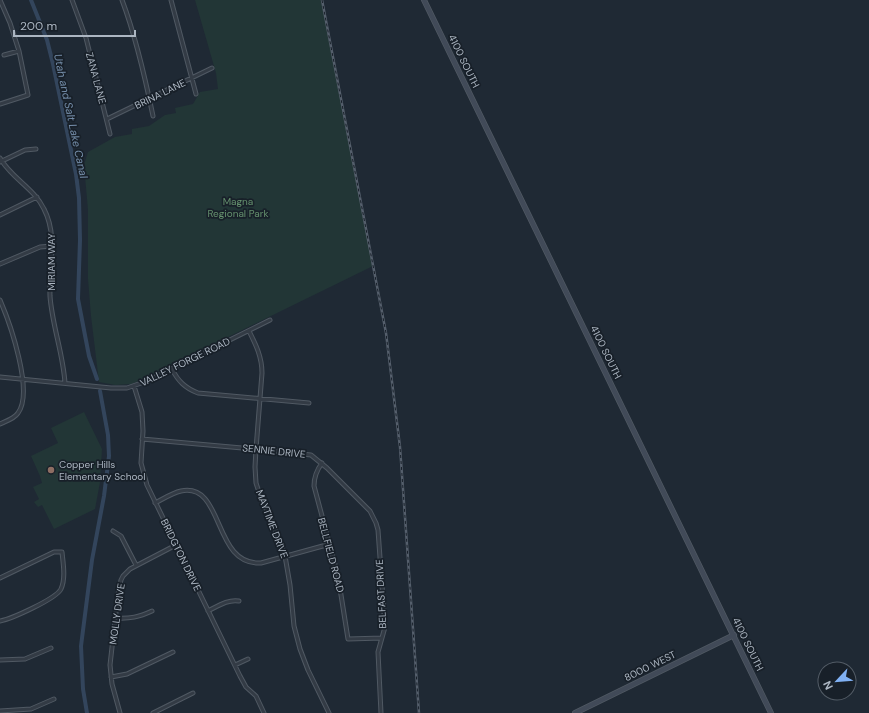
<svg xmlns="http://www.w3.org/2000/svg" width="869" height="713" font-family="'DM Sans',sans-serif">
<style>
.green{fill:#223636}
.lines{fill:none;stroke-linecap:round;stroke-linejoin:round}
.canal{stroke:#33455c;stroke-width:4}
.street-casing{stroke:#505963;stroke-width:5}
.secondary-casing{stroke:#505963;stroke-width:6}
.street{stroke:#333b45;stroke-width:3}
.secondary{stroke:#414a58;stroke-width:4.5}
.rail-casing{stroke:#555f6c;stroke-width:2.5}
.rail{stroke:#182029;stroke-width:1;stroke-dasharray:3;stroke-linecap:butt}
.education-dot{fill:#8d6e63;stroke:#182029;stroke-width:1.5}
.labels{text-anchor:middle;dominant-baseline:central;stroke-width:3.5;stroke-linejoin:round;paint-order:stroke}
.street-label{font-size:10px;fill:#acb6c2;stroke:#182029}
.park-label{font-size:10px;fill:#65916e;stroke:#182029}
.poi-label{font-size:10px;fill:#acb6c2;stroke:#182029;text-anchor:start}
.water-label{font-size:11px;font-style:italic;fill:#758eaa;stroke:#182029}
</style>
<rect width="100%" height="100%" fill="#1f2934"/>
<!-- green -->
<path class="green" d="M195,0H321L373,266L132,384L115,385L99,382L91,316L88,279V210L84,165L88,152L115,137L132,134V129L149,126L165,115L176,113L175,108L193,104L200,92L218,89L216,73Z
M84,412L102,449L100,482L95,509L54,529L42,505L38,507L34,502L39,499L33,487L42,483L40,476L31,456L58,443L51,428Z"/>
<g class="lines">
<!-- canal -->
<path class="canal" d="M31,0L47,40L53,64L76,174L79,198L80,240L78,299L89,356L97,379
M87,713L83,689L81,646L92,560L104,496L109,456L108,435L100,391"/>
<!-- street casing -->
<g class="street-casing">
<path id="street" d="M72,0L86,38L110,134
M122,0C136,37 145,77 153,116
M171,0L196,94
M4,55L19,51
M0,104L28,95L19,51L10,23L0,0
M107,119L212,68
M0,158C11,178 34,188 44,209C58,236 49,266 50,296C52,325 63,353 65,383
M0,162L25,150L36,149
M0,215L37,197
M0,264L40,247L52,246
M0,300C10,323 34,392 18,413C14,419 6,421 0,424
M249,331C256,345 262,357 262,373L256,449L255,467L256,483L260,495L279,539L285,556L290,585L294,626L300,649L308,670L329,713
M172,369C178,381 185,388 198,393L309,403
M0,377L111,388H127L147,381L270,320
M134,386L142,412L143,431L141,463L147,485L240,676L246,687L256,696L264,713
M142,439L275,451L311,455L327,468L370,511L376,523L378,530L385,627L378,652L381,713
M322,463C316,471 314,477 314,486L338,576L348,639L382,638
M155,503C163,499 172,493 181,491C225,482 212,566 261,563L330,544
M113,531L121,536L136,565
M0,578L54,552H62C63,563 66,578 61,589C56,599 11,619 0,621
M208,611C218,606 228,599 239,601
M115,618C130,619 139,617 152,611
M0,660L25,659L51,648
M235,665L248,659
M111,677L127,674L173,652
M0,711L31,709L54,699
M120,713L112,684L110,665L118,594L121,580L123,576L130,569L176,545
M153,713L193,693"/>
</g>
<!-- secondary casing -->
<g class="secondary-casing">
<path id="secondary" d="M424,0L771,713
M575,713L734,635"/>
</g>
<!-- street -->
<use href="#street" class="street"/>
<!-- secondary -->
<use href="#secondary" class="secondary"/>
<!-- rail casing -->
<g class="rail-casing">
<path id="rail" d="M322,0L386,333L400,447L419,713"/>
</g>
<!-- rail -->
<use href="#rail" class="rail"/>
</g>
<!-- markers -->
<circle class="education-dot" cx="51" cy="470" r="4"/>
<g class="labels">
<!-- street labels -->
<g class="street-label">
<text transform="translate(464 61) rotate(64)">4100 SOUTH</text>
<text transform="translate(96 78) rotate(75)">ZANA LANE</text>
<text transform="translate(160 94) rotate(-26)">BRINA LANE</text>
<text transform="translate(51 262) rotate(-90)">MIRIAM WAY</text>
<text transform="translate(606 352) rotate(64)">4100 SOUTH</text>
<text transform="translate(185 362) rotate(-26)">VALLEY FORGE ROAD</text>
<text transform="translate(274 451) rotate(6)">SENNIE DRIVE</text>
<text transform="translate(272 524) rotate(69)">MAYTIME DRIVE</text>
<text transform="translate(181 555) rotate(64)">BRIDGTON DRIVE</text>
<text transform="translate(331 555) rotate(75)">BELLFIELD ROAD</text>
<text transform="translate(381 594) rotate(-93)">BELFAST DRIVE</text>
<text transform="translate(117 614) rotate(-82)">MOLLY DRIVE</text>
<text transform="translate(748 644) rotate(64)">4100 SOUTH</text>
<text transform="translate(650 666) rotate(-26)">8000 WEST</text>
</g>
<!-- park labels -->
<g class="park-label">
<text x="238" y="201">Magna<tspan x="238" dy="12">Regional Park</tspan></text>
</g>
<!-- poi labels -->
<g class="poi-label">
<text x="59" y="464">Copper Hills<tspan x="59" dy="12">Elementary School</tspan></text>
</g>
<!-- water labels -->
<g class="water-label">
<text transform="translate(71 116) rotate(78)">Utah and Salt Lake Canal</text>
</g>
</g>
<!-- north arrow -->
<g transform="translate(837 681) rotate(244)"><circle r="19" fill="#182029" stroke="#535c66"/>
<path d="M0-3L7 15L0 10L-7 15Z" fill="#80b1f4"/>
<text y="-6" font-size="11" font-weight="bold" text-anchor="middle" fill="#acb6c2">N</text>
</g>
<!-- scale -->
<path d="M14 30v6h121v-6" fill="none" stroke="#acb6c2" stroke-width="2"/>
<text x="20" y="30" font-size="12" fill="#acb6c2" stroke="#182029" stroke-width="3" paint-order="stroke">200 m</text>
</svg>
